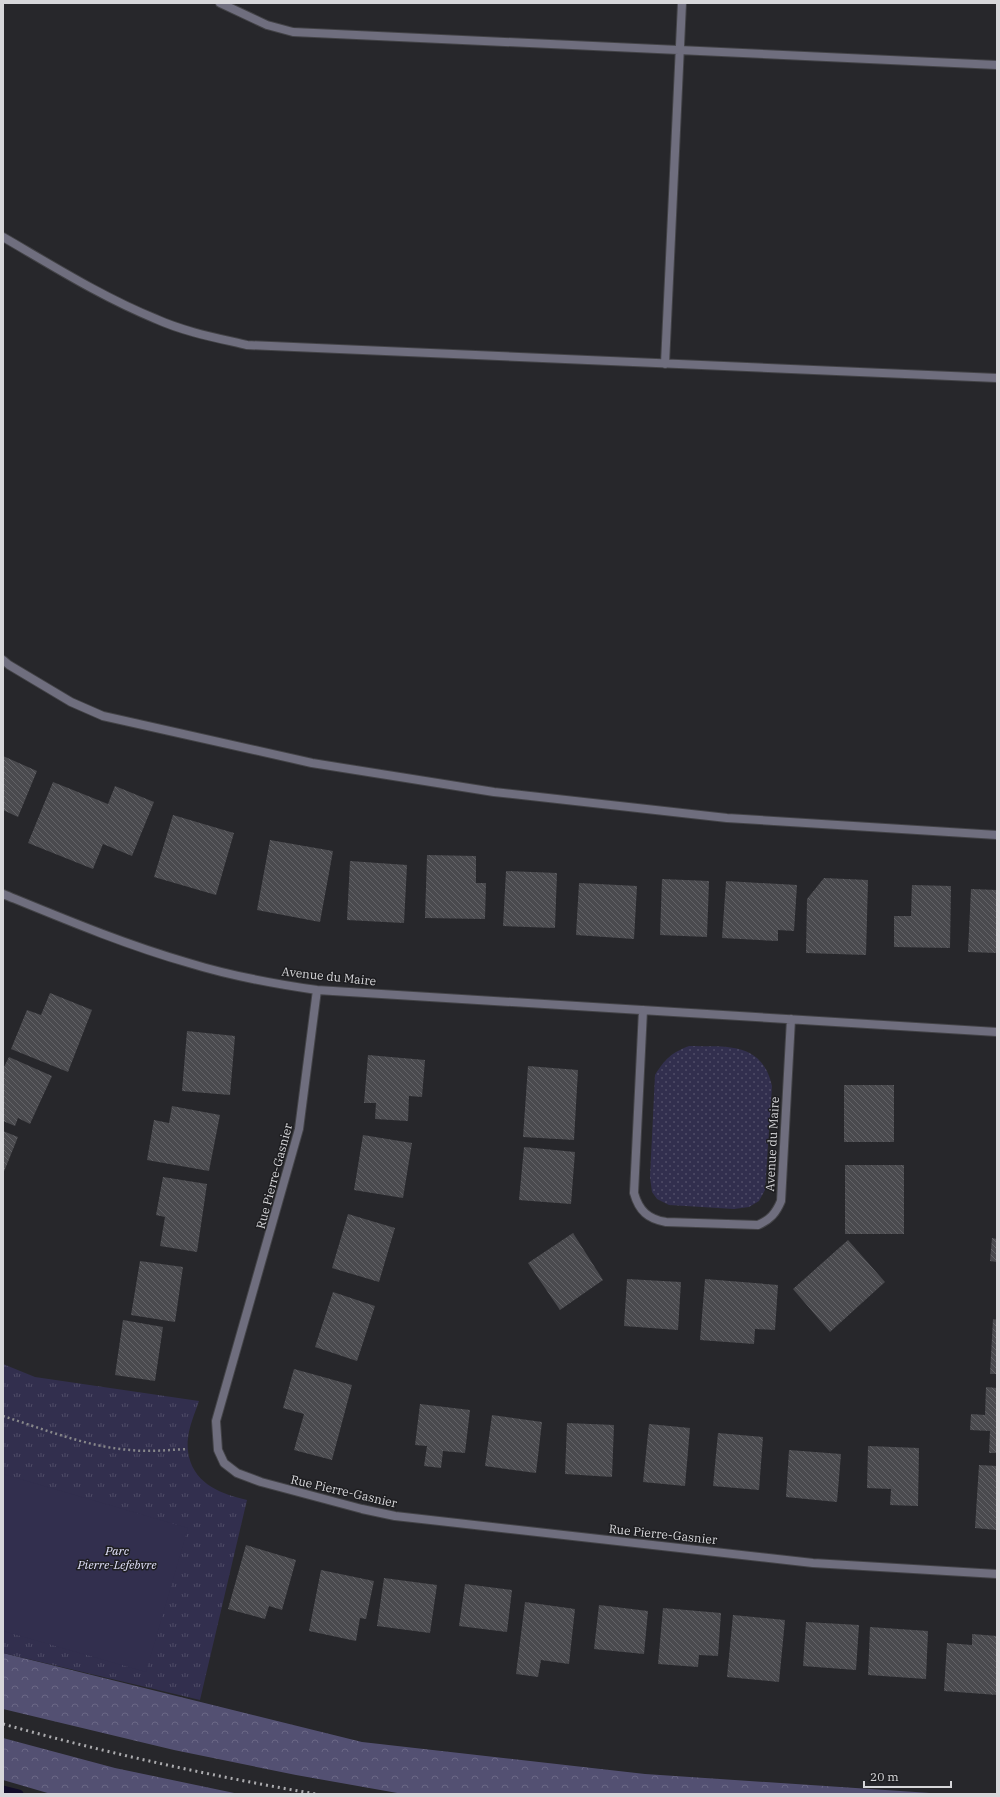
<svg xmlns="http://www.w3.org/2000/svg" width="1000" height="1797" font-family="'IBM Plex Serif',serif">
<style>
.grass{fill:url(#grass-dots)}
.forest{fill:url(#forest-crowns)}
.park{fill:url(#park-tufts)}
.pitch{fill:#322f4e}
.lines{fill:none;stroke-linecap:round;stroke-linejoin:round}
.stream{stroke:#120d29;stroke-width:9}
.building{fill:url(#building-back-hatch)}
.lane-casing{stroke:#434347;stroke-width:10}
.street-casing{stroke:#434347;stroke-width:10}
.path{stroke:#87878a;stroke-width:2.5;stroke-dasharray:2 3;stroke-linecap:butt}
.lane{stroke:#6f6e7e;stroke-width:8}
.street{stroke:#6f6e7e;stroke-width:8}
.rail{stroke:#ababae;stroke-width:3;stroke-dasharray:2 4;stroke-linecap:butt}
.labels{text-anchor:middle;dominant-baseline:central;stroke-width:3;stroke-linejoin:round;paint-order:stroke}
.street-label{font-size:12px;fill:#d7d7da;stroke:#1e1e21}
.park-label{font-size:12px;font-style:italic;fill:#e2e1fa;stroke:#1e1e21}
</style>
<defs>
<pattern id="grass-dots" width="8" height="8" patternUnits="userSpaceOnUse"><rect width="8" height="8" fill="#322f4e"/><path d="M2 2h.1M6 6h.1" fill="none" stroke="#4f4c67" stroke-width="1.8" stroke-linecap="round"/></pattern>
<pattern id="forest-crowns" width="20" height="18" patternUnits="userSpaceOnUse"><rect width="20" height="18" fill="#535072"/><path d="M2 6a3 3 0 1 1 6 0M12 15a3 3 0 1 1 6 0" fill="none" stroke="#6b6886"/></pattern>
<pattern id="park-tufts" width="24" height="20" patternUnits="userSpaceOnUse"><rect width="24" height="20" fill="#322f4e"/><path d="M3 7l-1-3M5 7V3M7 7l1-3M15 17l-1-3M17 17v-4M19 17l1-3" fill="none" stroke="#4f4c67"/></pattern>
<pattern id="building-back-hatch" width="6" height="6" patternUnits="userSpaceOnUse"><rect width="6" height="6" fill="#4a4a4e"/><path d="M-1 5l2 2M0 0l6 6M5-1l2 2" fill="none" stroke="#636367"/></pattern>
</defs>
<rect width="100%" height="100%" fill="#27272b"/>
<!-- grass -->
<path class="grass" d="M689,1046C726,1047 762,1041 772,1086L765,1190L759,1201L749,1207L734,1209L669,1205L657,1199L652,1192L650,1177L655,1075C665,1059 671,1053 689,1046Z"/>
<!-- forest -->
<path class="forest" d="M3,1653L362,1742L645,1774L945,1794H403L296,1775L174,1750L3,1709Z
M3,1738L115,1768L239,1794H51L3,1780Z"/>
<!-- park -->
<path class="park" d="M3,1364L35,1377L199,1401C195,1413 189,1426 188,1439C187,1444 188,1452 189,1457C196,1485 222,1494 247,1500L200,1700L3,1653Z"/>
<!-- pitch -->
<path class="pitch" d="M3,1474L188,1528L146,1672L3,1631Z"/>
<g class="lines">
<!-- stream -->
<path class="stream" d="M3,1790L19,1794"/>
</g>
<!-- building -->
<path class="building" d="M3,756L37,771L18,817L3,810Z
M53,782L108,804L115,786L154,802L132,856L103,844L93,869L28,843Z
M173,815L234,833L216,895L154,877Z
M270,840L333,851L320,922L257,910Z
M427,855L476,856V883H486L485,919L425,918Z
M350,861L407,865L404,923L347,920Z
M506,871L557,873L555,928L503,926Z
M824,878L868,880L866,955L806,953L807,899Z
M662,879L709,881L707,937L660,935Z
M726,881L797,885L794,931L778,930V941L722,938Z
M579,883L637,886L634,939L576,935Z
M912,885L951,886L950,948L894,947V916H911Z
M971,889L997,890V953L968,952Z
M50,993L92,1010L68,1072L11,1049L27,1010L41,1015Z
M187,1031L235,1036L230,1095L182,1091Z
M368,1055L425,1060L422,1097L409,1096L408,1121L375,1119L376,1103H364Z
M9,1057L52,1076L30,1124L18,1118L15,1126L3,1121V1069Z
M528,1066L578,1070L574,1140L523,1137Z
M844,1085H894V1142H844Z
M172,1106L220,1115L209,1171L147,1160L154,1120L169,1123Z
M3,1131L18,1137L3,1174Z
M363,1135L412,1143L403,1198L354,1190Z
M524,1147L575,1152L571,1204L519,1200Z
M845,1165H904V1234H845Z
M163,1177L207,1184L197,1252L160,1246L165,1217L156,1215Z
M348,1214L395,1228L379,1282L332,1268Z
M573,1233L603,1280L560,1310L528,1263Z
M992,1238L997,1239V1262L990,1261Z
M848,1240L885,1282L830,1332L793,1289Z
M140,1261L183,1267L175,1322L131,1315Z
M627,1279L681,1282L678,1330L624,1326Z
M705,1279L778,1285L775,1330L755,1329L754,1344L700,1340Z
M333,1292L375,1306L357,1361L315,1347Z
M993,1319L997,1320V1374H990Z
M123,1320L163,1327L155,1381L115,1375Z
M294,1369L352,1385L332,1460L294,1450L304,1414L283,1408Z
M986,1387L997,1388V1453H989L990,1431L970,1430L971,1414L985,1415Z
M420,1404L470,1410L465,1453L443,1451L441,1468L424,1466L427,1446L415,1445Z
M492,1415L542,1422L536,1473L485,1466Z
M567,1423L614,1425L612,1477L565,1474Z
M649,1424L690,1428L685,1486L643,1482Z
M718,1433L763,1437L759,1490L713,1486Z
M868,1446L919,1448L918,1506L890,1505L891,1489L867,1488Z
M789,1450L841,1454L837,1502L786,1497Z
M979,1465L997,1466V1530L975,1528Z
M246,1545L296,1560L282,1610L269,1606L265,1619L228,1609Z
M321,1570L374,1581L366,1619L360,1618L356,1641L309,1631Z
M384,1578L437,1585L430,1633L377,1626Z
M465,1584L512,1590L507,1632L459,1626Z
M525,1602L575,1609L569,1664L541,1660L538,1677L516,1674Z
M599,1605L648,1611L644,1654L594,1649Z
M663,1608L721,1613L718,1656L699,1655L698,1667L658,1664Z
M733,1615L785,1620L779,1682L727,1677Z
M806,1622L859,1625L856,1670L803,1666Z
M870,1627L928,1631L926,1679L868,1675Z
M972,1634L997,1636V1695L944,1691L947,1643L972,1645Z"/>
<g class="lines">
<!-- lane casing -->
<g class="lane-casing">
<path id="lane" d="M3,660L9,665L71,702L103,716L312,763L494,792L727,818L997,835"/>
</g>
<!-- street casing -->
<g class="street-casing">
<path id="street" d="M220,3L267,25L293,32L997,65
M3,237C53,266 102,297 156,319C185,332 217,338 247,345L997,378
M665,364L682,3
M3,894C64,919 126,945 189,963C231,976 275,984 317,990L997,1032
M317,990L299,1129L216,1421L218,1450L224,1463L237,1473L261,1482L362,1509L395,1516L813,1563L997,1574
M643,1010L634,1193C639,1211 648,1219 666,1222L758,1225C770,1220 776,1213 781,1201L791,1019"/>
</g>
<!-- path -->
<path class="path" d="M3,1416C43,1429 88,1447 130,1450C149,1452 168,1450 188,1449"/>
<!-- lane -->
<use href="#lane" class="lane"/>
<!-- street -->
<use href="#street" class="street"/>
<!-- rail -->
<path class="rail" d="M3,1724C106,1753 211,1776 316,1794"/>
</g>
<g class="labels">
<!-- street labels -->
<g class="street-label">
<text transform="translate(329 976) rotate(6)">Avenue du Maire</text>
<text transform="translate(772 1144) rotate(-87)">Avenue du Maire</text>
<text transform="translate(274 1176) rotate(-75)">Rue Pierre-Gasnier</text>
<text transform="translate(344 1491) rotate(13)">Rue Pierre-Gasnier</text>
<text transform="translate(663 1534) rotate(6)">Rue Pierre-Gasnier</text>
</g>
<!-- park labels -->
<g class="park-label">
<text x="117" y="1550">Parc<tspan x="117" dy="14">Pierre-Lefebvre</tspan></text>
</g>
</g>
<!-- border -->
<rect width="1000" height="1797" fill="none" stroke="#d7d7da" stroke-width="8"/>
<!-- scale -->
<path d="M864 1781v6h87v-6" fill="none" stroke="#d7d7da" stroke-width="2"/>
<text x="870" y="1781" font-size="12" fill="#d7d7da" stroke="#1e1e21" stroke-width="3" paint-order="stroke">20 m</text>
</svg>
